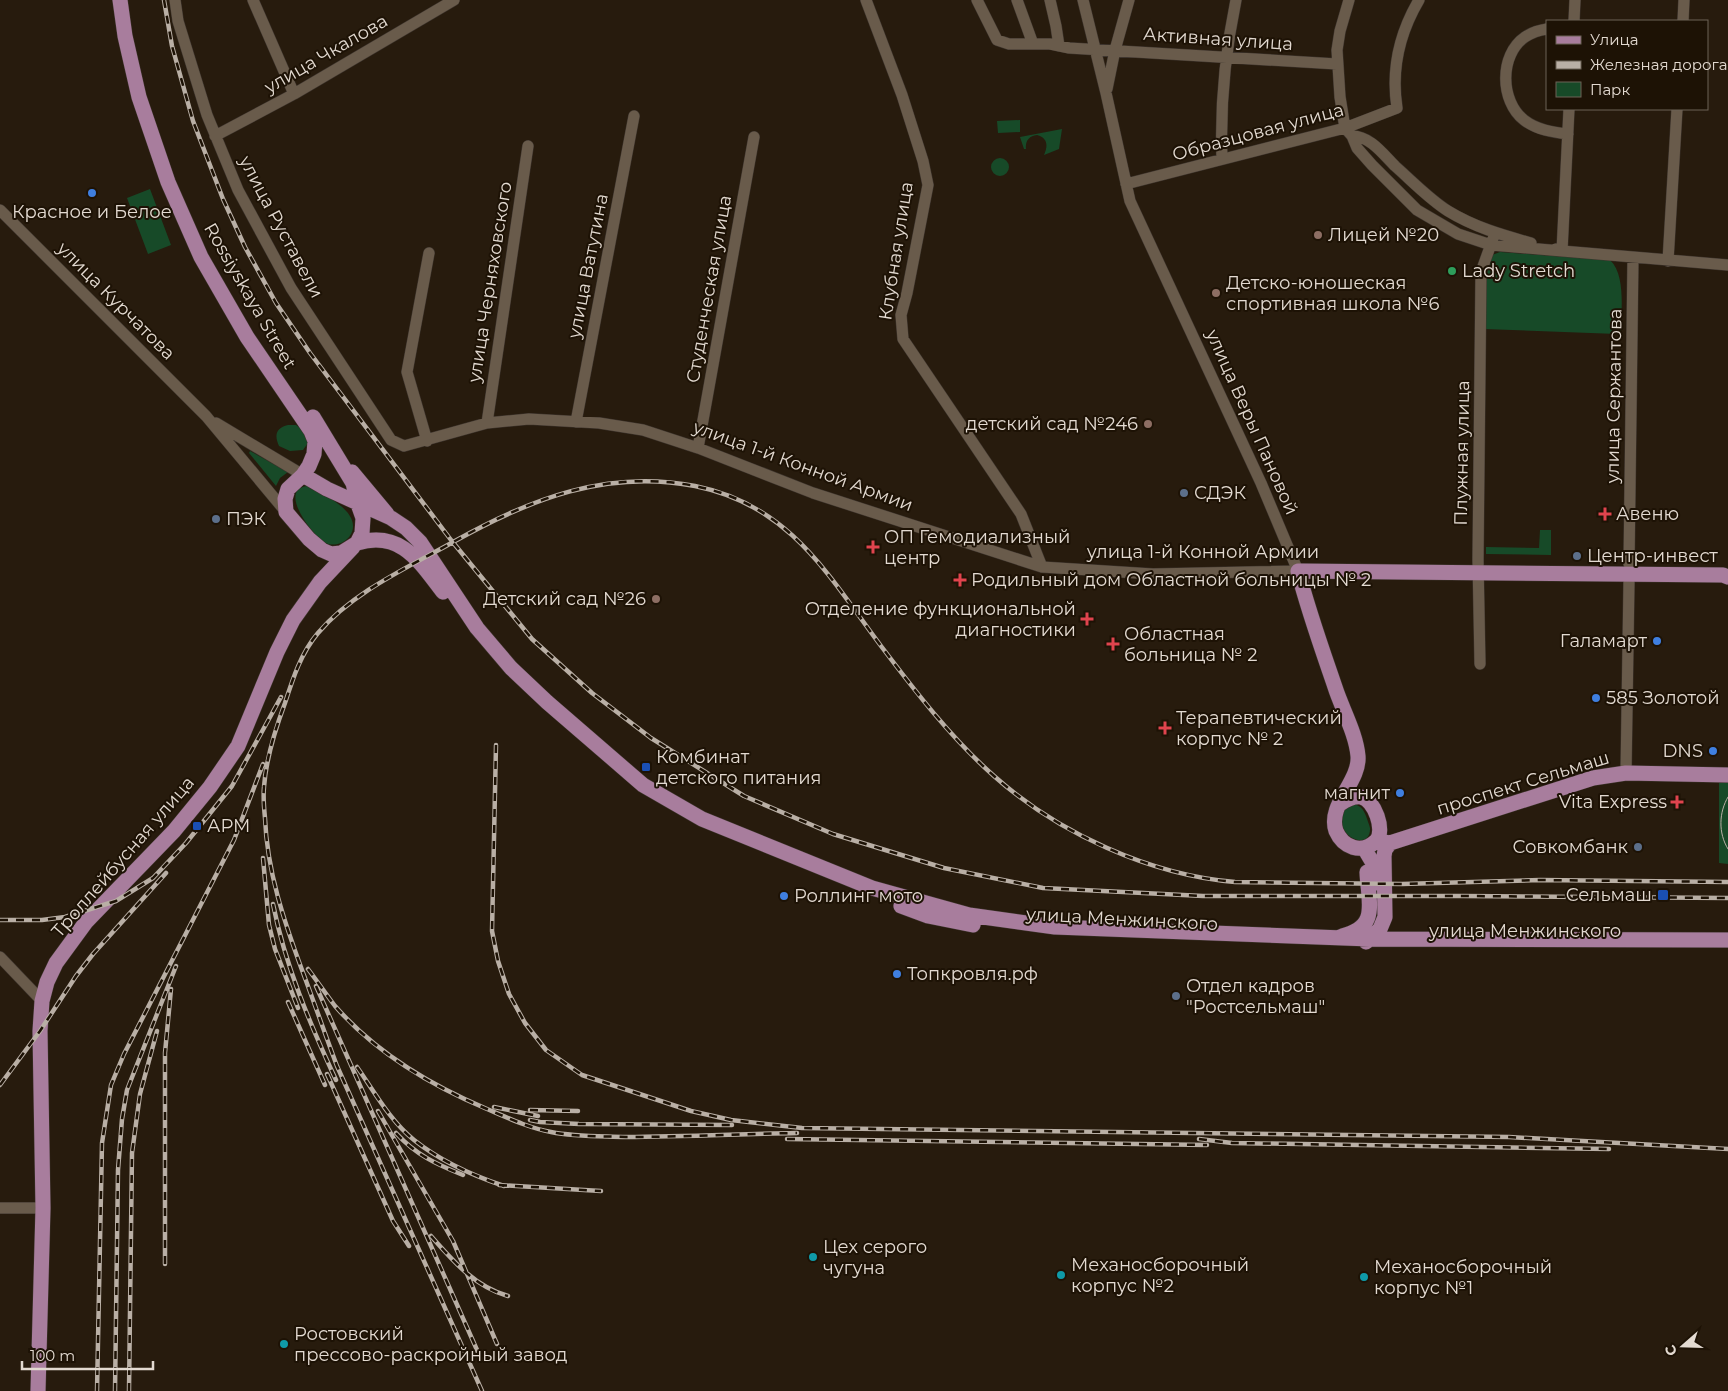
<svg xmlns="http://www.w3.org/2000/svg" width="1728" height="1391" font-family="Montserrat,sans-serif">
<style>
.green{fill:#174a28}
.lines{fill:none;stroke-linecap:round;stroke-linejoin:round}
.minor-casing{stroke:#3e352e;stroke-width:12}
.major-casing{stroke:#3e352e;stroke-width:16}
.minor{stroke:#695b4b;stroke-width:11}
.major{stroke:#a87d9d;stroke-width:15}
.tram{stroke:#b9afa5;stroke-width:1}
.rail-casing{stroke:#b9afa5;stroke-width:4.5}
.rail{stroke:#1d1205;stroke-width:2.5;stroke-dasharray:8;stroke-linecap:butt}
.shop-dot{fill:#3f7fe0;stroke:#1d1205;stroke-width:2}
.education-dot{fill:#8d6e63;stroke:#1d1205;stroke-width:2}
.leisure-dot{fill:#2e9e5b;stroke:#1d1205;stroke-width:2}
.service-dot{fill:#5c6f8a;stroke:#1d1205;stroke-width:2}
.health-dot{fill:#e0444e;stroke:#1d1205;stroke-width:2}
.transit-dot{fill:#1a4fb4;stroke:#1d1205;stroke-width:2}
.culture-dot{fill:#0f9aa8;stroke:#1d1205;stroke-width:2}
.labels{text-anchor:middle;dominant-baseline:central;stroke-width:4;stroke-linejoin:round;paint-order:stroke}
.street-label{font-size:18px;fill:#e3dad1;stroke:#1d1205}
.poi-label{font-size:18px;fill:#e3dad1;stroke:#1d1205;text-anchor:start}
</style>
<rect width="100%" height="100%" fill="#271b0d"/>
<!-- green -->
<path class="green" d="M1020,120V132L998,133L997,121Z
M1062,129L1059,149L1044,155C1048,146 1048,138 1037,135C1029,136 1025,141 1026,149H1024L1020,137Z
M991 167a9 9 0 1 1 18 0a9 9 0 1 1-18 0Z
M150,189L171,245L148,254L127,198Z
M1500,252L1610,260C1626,275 1621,311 1621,331L1617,334L1484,329V268L1492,255Z
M288,425H296L304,431L308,443L303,450L290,451L279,446C274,435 276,428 288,425Z
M250,451L288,472L280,478L276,486L249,453Z
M307,486L312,487C324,495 345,505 351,518C360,536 337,552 322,541C311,532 278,490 307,486Z
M1540,530H1551V555L1486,554V547L1539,548Z
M1719,783H1728V864L1719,863Z
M1352,804C1360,805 1363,808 1366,816C1367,819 1369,824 1370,828C1371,851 1335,839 1342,811Z"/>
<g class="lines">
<!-- minor casing -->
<g class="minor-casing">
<path id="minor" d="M175,0L178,21L207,115L238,190L291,288L391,440L404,446L487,423L529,419L599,423L643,430L698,448L813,493L1042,567L1153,574L1298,571L1261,483L1130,201L1106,93L1083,0
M253,0L294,94
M866,0L902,95L923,161L928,185L907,293L901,315L903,339L1021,514L1042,567
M977,0L997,40L1009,44H1050L1069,48L1337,64
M1017,0L1033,44
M1050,0L1056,26L1059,46
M1349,0L1340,31L1337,50L1340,97L1345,128L1352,136L1357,148L1372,165L1417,210L1458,234L1491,245L1728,265
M1574,21L1575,0
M1683,21L1684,0
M1547,29C1540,30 1531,33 1525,37C1499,55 1500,101 1524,120C1537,130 1552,132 1568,134
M1107,89L1115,50L1129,0
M215,136L294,94L454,0
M1352,136C1370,136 1383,154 1395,166C1412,181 1429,199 1448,211C1474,227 1502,235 1531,243
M1222,159C1220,105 1225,53 1236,0
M1126,184L1345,128L1397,108C1391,69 1399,34 1419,0
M0,210L206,416L286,512
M1556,249L1562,251L1569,109
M1668,261L1677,109
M576,422L634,116
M216,423L303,475
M487,423L528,146
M427,441L407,372L429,253
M698,448L754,137
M1629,564L1633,258
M1480,664L1478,560L1481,272L1495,233
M1626,773L1629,582
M0,957L42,1001
M0,1208H43"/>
</g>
<!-- major casing -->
<g class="major-casing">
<path id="major" d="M120,0L125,36L139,97L168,182L201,257L247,337L311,431L315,441L314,454L309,466L303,475L288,489L285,499L286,512L309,539L322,550L331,554L341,553L357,543L362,533L363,518L358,504L353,483L313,417
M352,472L387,514
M303,475L327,489L391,518L406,528L420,542L477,628L511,668L547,702L643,785L702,819L872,888L969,915L1055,927L1370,939L1728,940
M357,543C401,530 419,561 443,592
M1340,804C1346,800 1353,796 1361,797C1374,799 1386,831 1376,841C1361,855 1343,847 1336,831C1327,805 1360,782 1358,756C1356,733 1342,709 1335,687C1322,649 1308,610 1298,571L1723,575L1728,577
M1376,841L1390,843L1593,778L1626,773L1728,775
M1364,848L1374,865L1375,883
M901,906L928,916L973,925
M1342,936C1380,927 1368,902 1367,872
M1366,942L1380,929L1385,917L1384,856L1385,850L1390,843
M38,1391L43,1208L40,1031L42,1001L47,982L56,963L86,922L174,831L210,787L238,746L277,652L293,620L320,582L353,547"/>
</g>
<!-- minor -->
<use href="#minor" class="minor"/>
<!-- major -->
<use href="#major" class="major"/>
<!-- tram -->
<path class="tram" d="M1728,797C1719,812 1718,833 1728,849"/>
<!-- rail casing -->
<g class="rail-casing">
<path id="rail" d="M164,0L172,46L193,121L223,199L245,247L276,303L310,353L451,540L532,639L592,693L651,738L744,796L833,834L944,868L1043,888L1203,896H1463L1728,898
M496,745L492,931L498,961L509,994L525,1023L546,1050L582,1075L691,1111L731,1120L802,1128L1509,1137L1728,1149
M263,858L269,925L275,949L298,1008
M273,904C285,965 310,1024 336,1080
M0,920H42L65,917L116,901L153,878L186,843L232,786L281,697
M308,969C317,981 326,994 335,1006C376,1053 430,1085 487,1109C508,1118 529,1128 551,1132C576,1137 601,1136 626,1137C683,1137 740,1134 797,1133
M316,986L481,1359
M288,1002L325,1085
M357,1067C374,1091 390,1121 414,1140C439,1160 474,1176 504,1186
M327,1074L393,1221L409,1246
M0,1085L40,1031L76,976L93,954L166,873
M494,1107L538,1116
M530,1110L578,1111
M378,1111L453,1241L497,1344
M530,1120L540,1122L579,1124L732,1125
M396,1133C416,1155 436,1164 463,1175
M787,1139L1207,1145
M1199,1139L1232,1143L1609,1149
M499,1185L601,1191
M431,1236C453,1261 475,1287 508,1296
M165,1264V1053L171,989
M97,1391L102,1143L111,1085L124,1054L234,840L263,764
M115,1391L118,1170L122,1119L127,1090L176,966
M129,1391L132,1153L140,1094L157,1031
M482,1391L337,1066C325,1034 314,1002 302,970C284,921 267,871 265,818C264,808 263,797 264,787C266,758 275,730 285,703C293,678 301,653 318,633C354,591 409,567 455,541C530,499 607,469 695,486C790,505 828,575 881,646C915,691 951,738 994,776C1058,833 1150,875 1235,882L1402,884L1540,880L1728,882"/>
</g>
<!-- rail -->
<use href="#rail" class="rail"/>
</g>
<!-- markers -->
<g class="shop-dot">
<circle cx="92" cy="193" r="5"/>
<circle cx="1657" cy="641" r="5"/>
<circle cx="1596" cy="698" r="5"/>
<circle cx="1713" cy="751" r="5"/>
<circle cx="1400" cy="793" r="5"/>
<circle cx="784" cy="896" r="5"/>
<circle cx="897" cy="974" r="5"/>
</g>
<g class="education-dot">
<circle cx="1318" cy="235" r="5"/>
<circle cx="1216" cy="293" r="5"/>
<circle cx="1148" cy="424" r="5"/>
<circle cx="656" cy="599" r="5"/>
</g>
<circle class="leisure-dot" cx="1452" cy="271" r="5"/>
<g class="service-dot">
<circle cx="1184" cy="493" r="5"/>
<circle cx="216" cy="519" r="5"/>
<circle cx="1577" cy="556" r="5"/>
<circle cx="1638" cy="847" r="5"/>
<circle cx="1176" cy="996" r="5"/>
</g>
<g class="health-dot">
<path d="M1602.5 506.5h5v5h5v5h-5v5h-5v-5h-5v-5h5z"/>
<path d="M870.5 539.5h5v5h5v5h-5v5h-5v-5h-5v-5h5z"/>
<path d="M957.5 572.5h5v5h5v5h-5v5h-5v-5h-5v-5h5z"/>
<path d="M1084.5 611.5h5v5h5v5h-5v5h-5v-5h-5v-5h5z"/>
<path d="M1110.5 636.5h5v5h5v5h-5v5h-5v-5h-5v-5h5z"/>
<path d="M1162.5 720.5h5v5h5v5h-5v5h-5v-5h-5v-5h5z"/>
<path d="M1674.5 794.5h5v5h5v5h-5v5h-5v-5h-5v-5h5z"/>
</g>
<g class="transit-dot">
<rect x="641" y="762" width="10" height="10" rx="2.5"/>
<rect x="192" y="821" width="10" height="10" rx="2.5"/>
<rect x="1657" y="889" width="12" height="12" rx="2.5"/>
</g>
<g class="culture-dot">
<circle cx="813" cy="1257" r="5"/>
<circle cx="1061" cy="1275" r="5"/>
<circle cx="1364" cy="1277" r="5"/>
<circle cx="284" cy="1344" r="5"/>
</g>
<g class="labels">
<!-- street labels -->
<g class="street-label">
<text transform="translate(1218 39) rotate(4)">Активная улица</text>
<text transform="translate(326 54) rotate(-30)">улица Чкалова</text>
<text transform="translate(1258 132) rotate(-15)">Образцовая улица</text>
<text transform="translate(281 227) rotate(62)">улица Руставели</text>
<text transform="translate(896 251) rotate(-81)">Клубная улица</text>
<text transform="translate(588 266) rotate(-79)">улица Ватутина</text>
<text transform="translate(490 282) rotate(-81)">улица Черняховского</text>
<text transform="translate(709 289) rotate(-80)">Студенческая улица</text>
<text transform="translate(250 296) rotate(60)">Rossiyskaya Street</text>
<text transform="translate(116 301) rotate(45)">улица Курчатова</text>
<text transform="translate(1614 396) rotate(-89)">улица Сержантова</text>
<text transform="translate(1252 422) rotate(66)">улица Веры Пановой</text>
<text transform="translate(1462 453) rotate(-89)">Плужная улица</text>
<text transform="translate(803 466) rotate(20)">улица 1-й Конной Армии</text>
<text x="1203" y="552">улица 1-й Конной Армии</text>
<text transform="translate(1523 783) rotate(-17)">проспект Сельмаш</text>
<text transform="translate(123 857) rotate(-49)">Троллейбусная улица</text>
<text transform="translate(1122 919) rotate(3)">улица Менжинского</text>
<text x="1525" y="931">улица Менжинского</text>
</g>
<!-- poi labels -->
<g class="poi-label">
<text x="92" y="212" text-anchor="middle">Красное и Белое</text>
<text x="1328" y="235">Лицей №20</text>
<text x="1462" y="271">Lady Stretch</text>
<text x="1226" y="283">Детско-юношеская<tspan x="1226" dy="21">спортивная школа №6</tspan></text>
<text x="1138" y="424" text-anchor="end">детский сад №246</text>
<text x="1194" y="493">СДЭК</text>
<text x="1616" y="514">Авеню</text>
<text x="226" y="519">ПЭК</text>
<text x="884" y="537">ОП Гемодиализный<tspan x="884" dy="21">центр</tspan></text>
<text x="1587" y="556">Центр-инвест</text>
<text x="971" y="580">Родильный дом Областной больницы № 2</text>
<text x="646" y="599" text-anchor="end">Детский сад №26</text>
<text x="1076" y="609" text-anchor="end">Отделение функциональной<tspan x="1076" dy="21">диагностики</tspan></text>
<text x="1124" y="634">Областная<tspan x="1124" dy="21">больница № 2</tspan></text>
<text x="1647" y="641" text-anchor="end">Галамарт</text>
<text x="1606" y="698">585 Золотой</text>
<text x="1176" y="718">Терапевтический<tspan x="1176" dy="21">корпус № 2</tspan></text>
<text x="1703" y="751" text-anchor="end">DNS</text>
<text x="656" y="757">Комбинат<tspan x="656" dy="21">детского питания</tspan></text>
<text x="1390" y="793" text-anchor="end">магнит</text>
<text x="1667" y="802" text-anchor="end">Vita Express</text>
<text x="207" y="826">АРМ</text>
<text x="1628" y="847" text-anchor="end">Совкомбанк</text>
<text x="1652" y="895" text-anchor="end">Сельмаш</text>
<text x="794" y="896">Роллинг мото</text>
<text x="907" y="974">Топкровля.рф</text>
<text x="1186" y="986">Отдел кадров<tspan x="1186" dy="21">"Ростсельмаш"</tspan></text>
<text x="823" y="1247">Цех серого<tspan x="823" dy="21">чугуна</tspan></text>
<text x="1071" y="1265">Механосборочный<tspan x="1071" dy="21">корпус №2</tspan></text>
<text x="1374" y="1267">Механосборочный<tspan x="1374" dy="21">корпус №1</tspan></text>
<text x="294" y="1334">Ростовский<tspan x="294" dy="21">прессово-раскройный завод</tspan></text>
</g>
</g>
<!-- legend -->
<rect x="1546" y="20" width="162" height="90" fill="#1d1205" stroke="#6c6257"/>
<rect x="1556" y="36" width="25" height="8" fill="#a87d9d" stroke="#6c6257"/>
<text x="1590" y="45" font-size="15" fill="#e3dad1">Улица</text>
<rect x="1556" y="61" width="25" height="8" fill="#b9afa5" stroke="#6c6257"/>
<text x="1590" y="70" font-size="15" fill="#e3dad1">Железная дорога</text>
<rect x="1556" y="82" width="25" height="15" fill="#174a28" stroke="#6c6257"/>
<text x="1590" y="95" font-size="15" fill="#e3dad1">Парк</text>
<!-- north arrow -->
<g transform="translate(1683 1346) rotate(250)" stroke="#1d1205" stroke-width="4" paint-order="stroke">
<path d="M0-4L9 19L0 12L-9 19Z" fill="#e3dad1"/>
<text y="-8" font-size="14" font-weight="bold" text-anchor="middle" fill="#e3dad1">С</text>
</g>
<!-- scale -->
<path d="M22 1361v8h131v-8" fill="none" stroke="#e3dad1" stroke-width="2.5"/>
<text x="30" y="1361" font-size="15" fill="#e3dad1" stroke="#1d1205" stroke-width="4" paint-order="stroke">100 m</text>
</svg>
